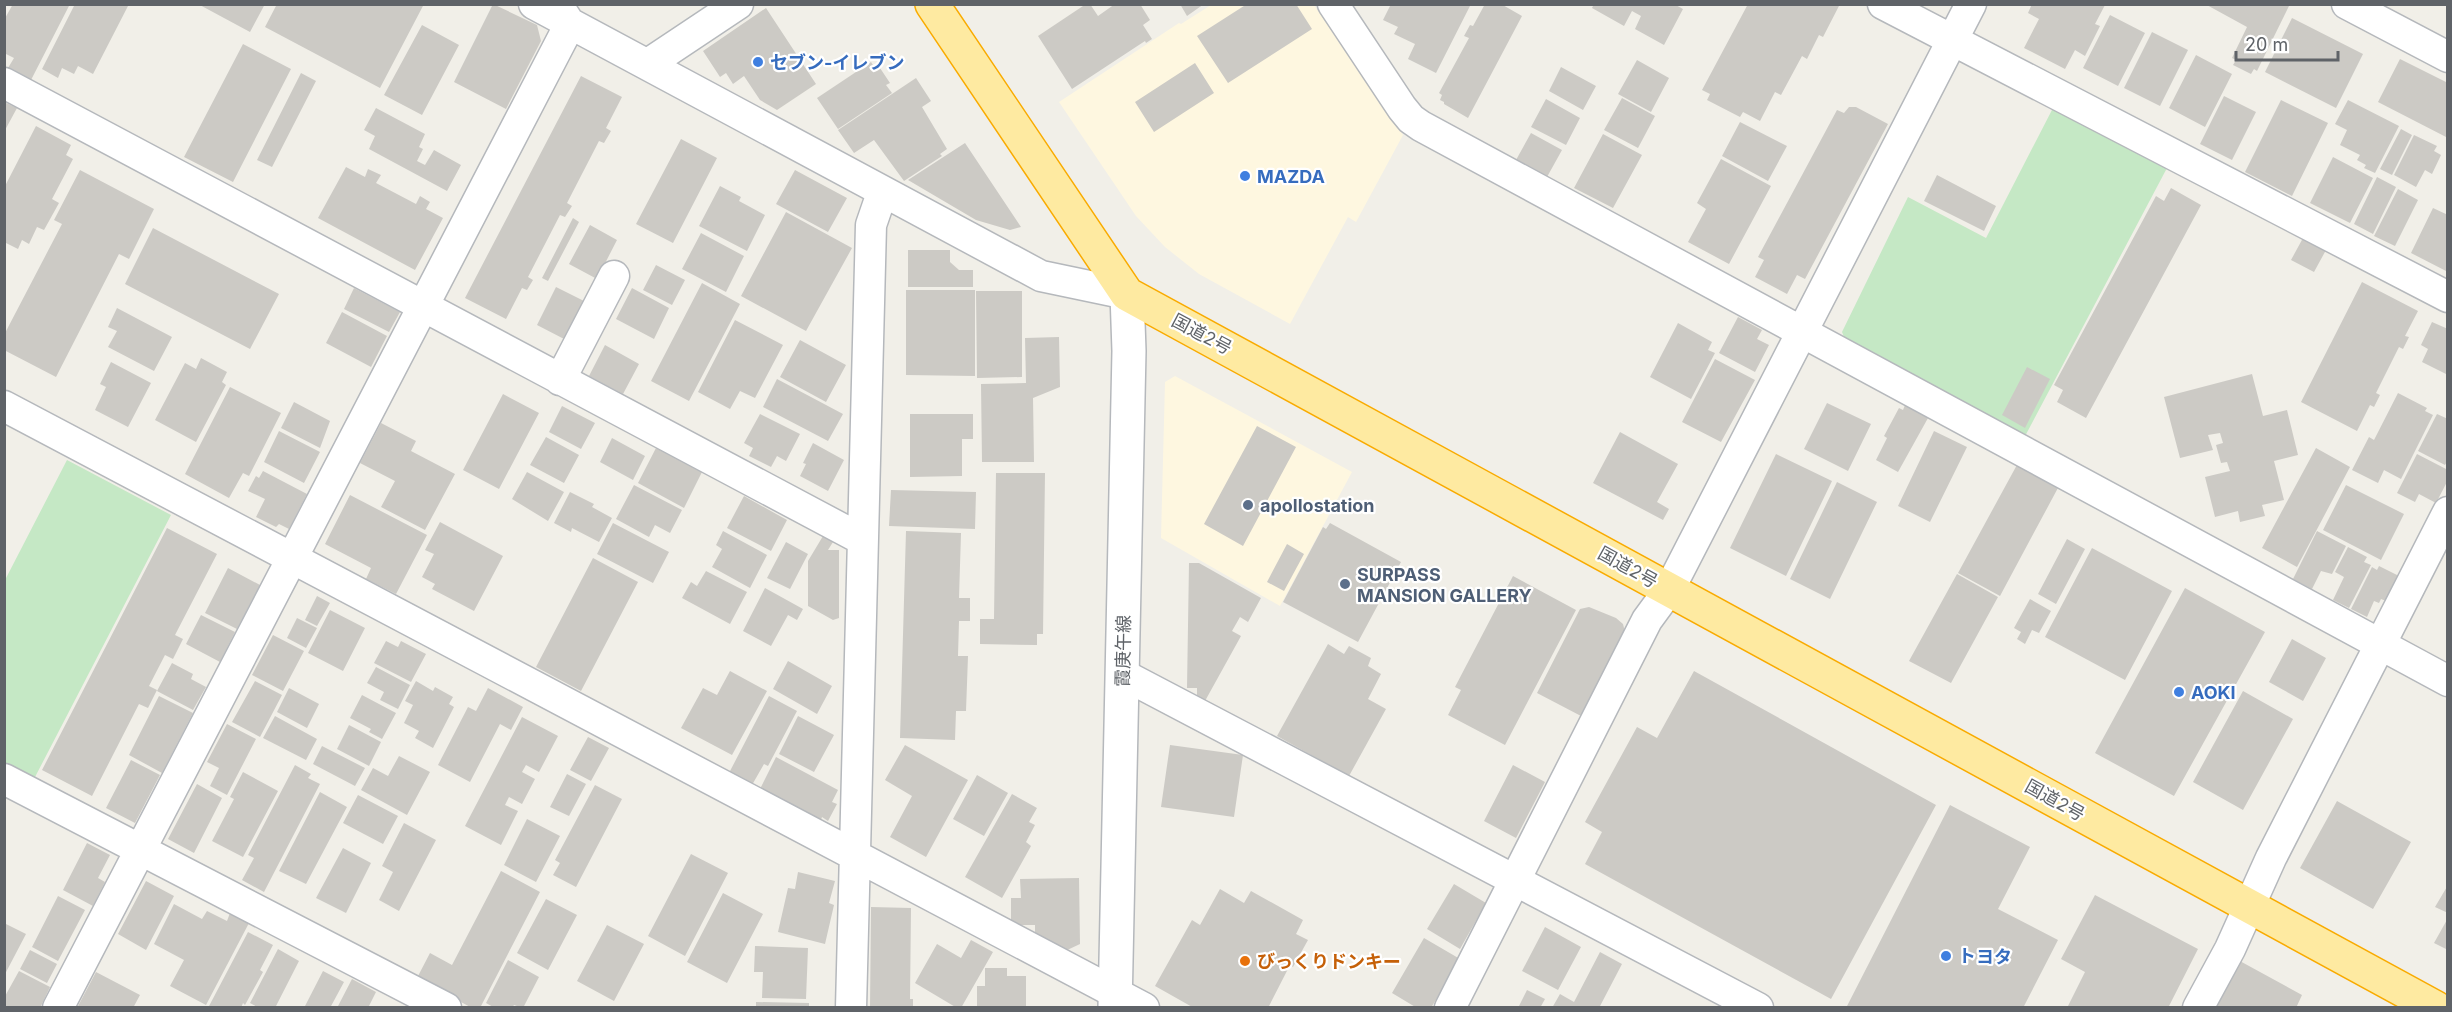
<svg xmlns="http://www.w3.org/2000/svg" width="2452" height="1012" font-family="Inter,'Noto Sans JP',sans-serif">
<style>
.commercial{fill:#fef7e0}
.green{fill:#c5e8c5}
.building{fill:#cccac5}
.lines{fill:none;stroke-linecap:round;stroke-linejoin:round}
.minor-casing{stroke:#b5b8bc;stroke-width:33}
.tertiary-casing{stroke:#b5b8bc;stroke-width:36}
.trunk-casing{stroke:#f9ab00;stroke-width:36}
.minor{stroke:#fff;stroke-width:30}
.tertiary{stroke:#fff;stroke-width:33}
.trunk{stroke:#feeaa1;stroke-width:33}
.shop-dot{fill:#3f7fe0;stroke:#fff;stroke-width:2}
.service-dot{fill:#5c6f8a;stroke:#fff;stroke-width:2}
.food-dot{fill:#e8710a;stroke:#fff;stroke-width:2}
.labels{text-anchor:middle;dominant-baseline:central;stroke-width:4.5;stroke-linejoin:round;paint-order:stroke}
.shop-label{font-size:18px;font-weight:bold;fill:#366cbe;stroke:#fff;text-anchor:start}
.street-label{font-size:18px;fill:#5f6368;stroke:#fff}
.service-label{font-size:18px;font-weight:bold;fill:#4e5e75;stroke:#fff;text-anchor:start}
.food-label{font-size:18px;font-weight:bold;fill:#c56008;stroke:#fff;text-anchor:start}
</style>
<rect width="100%" height="100%" fill="#f1efe8"/>
<!-- commercial -->
<path class="commercial" d="M1211,5H1314L1403,135L1356,222L1348,217L1290,324L1199,274L1165,247L1136,216L1059,102L1179,23L1181,24Z
M1175,376L1352,472L1280,606L1161,538L1165,382Z"/>
<!-- green -->
<path class="green" d="M2053,108L2167,168L2023,440L1847,344L1842,332L1908,197L1986,238Z
M67,460L171,515L34,779L5,764L4,582Z"/>
<!-- building -->
<path class="building" d="M13,4H70L31,80L8,68L14,58L4,53V20Z
M75,4L128,6L93,74L78,66L74,74L62,68L58,78L42,69Z
M198,4H265L250,32Z
M277,4H424L380,88L265,27Z
M493,4L537,25L541,41L506,109L454,82Z
M1086,4H1090L1098,16L1115,4H1140L1150,20L1143,25L1152,39L1146,43L1145,41L1072,89L1038,36Z
M1180,4H1204L1187,16Z
M1247,4H1296L1312,29L1228,83L1197,36Z
M1391,4H1471L1436,73L1408,59L1415,44L1394,34L1398,27L1383,20Z
M1485,4H1501L1522,16L1468,118L1444,104V102L1440,100L1442,95L1439,93L1469,38L1464,36L1470,25L1473,26Z
M1594,4H1674L1683,9L1664,45L1635,29L1641,16L1632,11L1624,26L1592,8Z
M1748,4H1840L1823,37L1819,35L1807,59L1802,56L1781,95L1775,92L1760,121L1743,112L1740,117L1707,100L1710,94L1702,90Z
M2032,4L2105,5L2095,24L2100,26L2085,56L2075,50L2065,69L2024,48L2039,19L2028,13Z
M2205,4H2290L2257,71L2254,69L2251,74L2233,65L2236,60L2232,58L2247,27Z
M766,8L816,84L777,110L760,100L744,76L733,84L726,73L720,77L703,51Z
M2110,15L2145,33L2118,86L2083,68Z
M2292,18L2363,54L2336,108L2265,72Z
M422,25L459,45L422,115L384,95Z
M2152,32L2188,50L2160,106L2124,88Z
M243,44L291,69L233,182L184,157Z
M2196,55L2232,74L2205,127L2169,108Z
M2400,59L2448,83V138L2378,102Z
M1637,60L1669,78L1651,112L1618,94Z
M871,62L876,70L880,68L890,83L886,85L892,93L838,129L817,98Z
M1195,63L1214,93L1154,132L1135,102Z
M1561,67L1596,86L1583,110L1549,91Z
M301,73L316,81L272,167L257,160Z
M581,76L622,97L606,128L611,131L604,143L599,141L567,203L572,206L565,217L560,215L528,277L533,280L527,290L522,288L506,319L465,298Z
M916,78L931,101L922,107L947,149L940,154L942,156L904,181L874,140L854,153L838,130Z
M2224,96L2256,112L2232,160L2200,144Z
M1622,98L1655,116L1638,148L1604,130Z
M1546,99L1580,118L1566,145L1531,127Z
M2281,100L2328,123L2292,196L2245,172Z
M2348,100L2399,126L2375,173L2364,168L2366,165L2357,160L2360,155L2340,145L2347,130L2335,124Z
M4,102L17,108L4,132Z
M1849,107H1856L1888,124L1805,279L1797,275L1787,294L1755,277L1764,260L1758,257L1837,110L1844,113Z
M376,108L425,134L419,147L423,149L417,161L425,165L434,150L461,165L447,191L369,149L375,136L364,130Z
M1740,122L1787,146L1768,181L1722,156Z
M36,126L71,145L66,155L73,159L52,199L59,203L44,230L37,227L29,244L22,240L18,249L4,242V188Z
M2401,129L2412,135L2392,175L2380,169Z
M1531,133L1562,150L1547,177L1516,160Z
M1603,134L1642,155L1613,208L1574,188Z
M2414,135L2437,146L2434,151L2441,155L2432,174L2425,170L2416,187L2394,175Z
M681,139L717,158L673,243L636,224Z
M965,143L1021,227L1010,230L976,220L908,180Z
M2333,157L2373,178L2350,223L2310,203Z
M1721,159L1771,186L1729,264L1688,242L1706,209L1697,203Z
M346,167L365,177L368,169L381,175L376,183L416,204L420,196L430,202L426,209L443,218L415,270L318,218Z
M80,170L154,209L129,259L119,254L56,377L4,350V335L62,224L54,220Z
M795,170L847,198L828,232L776,204Z
M1937,175L1996,206L1984,231L1924,201Z
M2377,177L2396,187L2373,234L2354,224Z
M720,186L741,197L739,201L765,215L747,251L699,226Z
M2171,188L2201,205L2086,418L2057,402L2063,390L2054,385L2156,196L2164,201Z
M2398,189L2418,200L2395,246L2374,236Z
M2433,208L2448,215V272L2411,253Z
M786,212L852,248L806,331L741,296Z
M573,218L579,222L548,281L542,278Z
M590,225L617,240L597,279L569,264Z
M153,228L279,294L250,349L125,284Z
M701,233L744,256L726,292L682,269Z
M2303,238L2326,250L2314,272L2291,260Z
M908,250H950V262L959,270H973V287H908Z
M656,265L685,280L672,305L643,290Z
M2362,282L2418,311L2405,336L2409,337L2403,349L2399,347L2376,393L2380,395L2374,407L2370,405L2357,431L2301,402Z
M702,283L740,304L689,401L651,381Z
M556,287L586,302L566,340L537,325Z
M354,288L400,312L389,332L344,309Z
M632,288L669,308L654,339L616,319Z
M906,290H975V376L906,375Z
M976,291H1022V377L977,378Z
M117,308L172,337L154,371L108,347L117,331L108,327Z
M342,312L387,336L371,367L326,343Z
M1738,317L1762,330L1757,339L1769,345L1755,372L1719,353Z
M735,320L783,345L755,398L740,391L730,409L698,392Z
M2432,322L2448,329V375L2422,362L2428,349L2421,345Z
M1678,323L1712,342L1708,350L1715,353L1691,399L1650,377Z
M1059,337L1060,387L1033,398L1034,462H982L981,384L1026,383L1025,338Z
M800,340L846,365L826,402L780,377Z
M605,345L639,364L623,394L589,376Z
M201,358L227,372L222,382L226,385L196,442L155,420L185,363L196,369Z
M1715,359L1755,380L1721,442L1682,422Z
M111,362L151,383L128,427L95,410L106,387L100,384Z
M2027,367L2050,379L2025,428L2002,415Z
M2252,374L2263,416L2287,410L2298,455L2274,461L2284,500L2262,505L2265,516L2240,522L2238,511L2215,517L2205,477L2230,471L2227,462L2221,463L2216,445L2223,443L2220,433L2208,435L2213,450L2180,458L2164,397Z
M777,379L843,414L828,441L763,407Z
M230,387L281,413L249,476L243,473L229,498L185,474Z
M2398,393L2427,408L2425,411L2433,415L2401,479L2384,470L2378,483L2352,470L2369,437L2374,440Z
M503,394L539,413L499,489L463,470Z
M294,402L330,421L320,448L281,428Z
M1827,403L1871,424L1848,471L1804,449Z
M1905,405L1928,418L1898,472L1876,460L1887,438L1884,436L1899,408L1903,410Z
M562,406L595,423L581,449L549,432Z
M760,414L800,434L786,461L777,456L771,467L749,456L753,448L744,443Z
M910,414H973V439H962V476L910,477Z
M2437,414L2448,419V460L2445,465L2418,451Z
M381,423L416,441L411,451L455,474L425,530L381,507L395,481L360,463Z
M1257,426L1296,447L1243,546L1204,524Z
M279,431L320,452L304,483L264,462Z
M1934,431L1967,447L1930,522L1898,506Z
M1620,432L1678,464L1657,502L1669,509L1663,520L1593,483Z
M546,437L579,455L564,483L530,465Z
M612,438L645,456L633,480L600,462Z
M813,443L844,460L828,491L800,476L806,464L803,463Z
M656,448L702,472L684,508L638,483Z
M2316,448L2350,467L2297,567L2262,548Z
M1776,454L1832,481L1786,576L1730,548Z
M2417,454L2448,470V480L2436,503L2419,494L2415,502L2397,493Z
M2018,463L2059,486L2000,596L1958,573Z
M263,471L307,494L289,529L279,524L276,527L256,517L265,499L248,491L256,476L259,478Z
M527,472L564,492L548,521L512,499Z
M996,473H1045L1043,634H1037V645L980,644V619H994Z
M1837,482L1877,502L1830,599L1790,579Z
M634,485L682,510L670,533L655,525L649,537L616,519Z
M2346,485L2404,514L2381,560L2323,530Z
M891,490L976,492L975,529L889,526Z
M570,492L594,504L592,507L612,518L599,542L572,528L571,532L554,523Z
M350,495L427,535L396,594L366,579L371,568L325,544Z
M744,496L787,520L771,551L727,528Z
M440,522L503,556L474,611L432,589L435,584L422,577L434,554L425,550Z
M613,523L669,552L653,583L597,554Z
M1330,523L1401,562L1358,642L1283,602L1323,527L1326,529Z
M167,528L217,554L175,635L183,639L173,659L165,655L149,686L157,690L148,708L139,704L92,796L42,770Z
M723,531L767,555L750,588L712,567L722,549L716,545Z
M906,531L961,533L959,598H970V621H959L958,656H968L966,711H956L955,740L900,738Z
M2317,531L2346,546L2332,574L2321,571L2312,589L2293,579Z
M823,536L833,542L828,550H839V618L833,620L808,606V561Z
M2067,539L2085,549L2056,604L2038,594Z
M786,542L808,554L790,589L767,578Z
M1287,544L1304,554L1284,591L1267,582Z
M2348,547L2367,557L2364,562L2371,565L2349,608L2333,600L2344,577L2335,572Z
M2092,548L2172,591L2125,680L2045,637Z
M593,558L638,582L581,691L536,667Z
M1189,563H1199L1261,598L1248,622L1240,617L1232,631L1241,636L1205,701L1197,696V688H1187Z
M2379,566L2399,576L2386,601L2381,599L2379,603L2374,601L2367,617L2351,609L2372,567L2377,570Z
M228,568L260,585L237,629L205,613Z
M706,571L747,592L730,624L682,598L691,582L697,586Z
M1957,574L1998,597L1951,683L1909,661Z
M1513,576L1576,610L1505,745L1448,715L1461,690L1455,687Z
M765,588L803,609L797,620L788,615L771,646L743,631Z
M2185,588L2265,632L2174,796L2095,753Z
M317,596L330,603L317,626L305,620Z
M2030,599L2051,611L2039,633L2032,630L2025,644L2017,639L2021,632L2014,628Z
M1589,607L1616,618L1623,624L1625,632L1581,716L1537,693L1580,609Z
M330,610L365,628L343,671L308,653Z
M201,615L235,632L220,662L186,644Z
M297,618L317,628L306,648L287,638Z
M273,635L304,651L283,691L252,675Z
M2292,639L2326,658L2303,701L2269,682Z
M386,641L398,647L401,641L426,654L411,682L374,663Z
M1328,644L1344,654L1349,646L1371,658L1368,666L1381,674L1368,699L1386,709L1349,776L1277,736Z
M788,661L832,686L817,714L773,689Z
M172,663L193,674L191,679L206,687L193,710L157,691Z
M376,667L410,685L398,709L380,700L384,692L367,683Z
M730,671L767,691L732,755L681,728L703,688L717,695Z
M1694,671L1936,805L1831,999L1585,864L1602,832L1585,822L1637,727L1657,738Z
M255,681L282,695L260,737L232,722Z
M416,681L433,691L435,687L453,697L449,704L454,707L433,748L415,738L419,731L404,723L413,705L405,701Z
M289,688L319,704L307,728L277,712Z
M488,688L523,707L511,730L500,724L470,782L438,765L468,707L476,711Z
M2243,691L2293,719L2243,810L2193,782Z
M362,695L396,713L382,739L369,732L371,729L350,718Z
M159,696L193,713L162,773L129,755Z
M769,696L797,711L768,766L764,764L752,785L729,773Z
M275,716L317,739L306,760L263,738Z
M798,716L834,735L814,772L779,754Z
M522,717L558,736L539,772L526,765L522,772L535,779L522,804L509,797L505,805L518,811L501,845L465,826Z
M227,724L256,739L227,795L210,786L219,768L207,762Z
M349,725L381,742L369,766L337,749Z
M588,737L609,748L591,781L570,770Z
M905,745L968,780L926,857L890,837L912,796L885,780Z
M1170,745L1243,755L1234,817L1161,807Z
M322,746L365,768L355,786L313,764Z
M399,756L430,772L407,815L361,790L373,768L388,776Z
M776,757L838,790L832,802L837,804L828,821L822,817L821,820L778,797L777,800L759,791Z
M131,760L160,775L135,823L106,808Z
M295,765L311,774L308,778L320,784L264,892L242,880L254,858L248,855Z
M1513,765L1545,782L1516,838L1484,821Z
M243,772L278,791L243,857L212,841L234,799L230,797Z
M567,774L586,784L569,816L550,807Z
M977,775L1008,793L984,836L953,819Z
M197,784L222,798L194,853L168,839Z
M595,785L622,799L576,887L553,875L560,863L555,860Z
M320,792L347,807L306,884L279,871Z
M1012,794L1037,808L1029,822L1035,825L1026,842L1031,846L1002,898L965,877Z
M358,795L398,816L383,844L343,823Z
M2337,801L2411,842L2373,909L2300,868Z
M1950,805L2030,847L1998,909L2058,940L2023,1008H1846Z
M527,819L560,836L536,882L504,865Z
M404,823L436,840L399,911L379,900L393,872L382,866Z
M87,843L110,855L98,878L105,882L93,906L63,890Z
M343,848L371,863L346,913L316,898Z
M691,854L728,873L685,956L648,936Z
M501,871L540,892L480,1008H472L417,978L430,953L452,965Z
M798,872L835,881L829,903L834,905L825,944L778,932L788,888L795,889Z
M1079,878L1080,944L1063,952L1035,937V925H1011V898H1021L1020,879Z
M146,881L174,896L146,950L118,934Z
M1454,884L1486,903L1460,949L1427,929Z
M2448,885V913L2435,907Z
M1220,889L1244,903L1251,891L1303,920L1296,934L1308,940L1293,967L1290,965L1268,1008H1194L1155,986L1192,920L1200,925Z
M723,893L763,914L727,983L687,962Z
M2095,895L2198,949L2168,1008H2067L2085,972L2061,959Z
M58,896L85,910L58,961L32,947Z
M546,899L577,915L548,970L517,953Z
M174,904L202,919L207,911L227,921L230,913L249,923L206,1005L170,986L184,960L154,944Z
M871,907L911,908L910,999H913V1008H870Z
M2448,918V950L2434,943Z
M4,923L26,934L4,976Z
M607,925L644,944L614,1001L577,981Z
M1545,927L1581,947L1558,990L1522,971Z
M248,932L273,945L260,970L263,972L245,1005L243,1003L241,1008H208Z
M1424,938L1460,959L1431,1008H1417L1392,993Z
M971,940L993,952L961,1008H957L915,983L937,944L961,958Z
M755,946L808,948L806,999L762,998L763,972H754Z
M278,949L299,961L275,1008H259L250,1003Z
M30,950L57,964L47,983L20,969Z
M1600,952L1622,964L1599,1008H1552L1560,994L1574,1002Z
M508,960L539,977L523,1008L514,1005L512,1008H495L486,1003Z
M2238,960L2302,995L2296,1008H2212Z
M985,968H1007V976H1026V1008H977V986H985Z
M19,971L50,987L40,1008H4V998Z
M323,971L344,982L330,1008H304Z
M96,972L140,995L133,1008H77Z
M352,979L376,992L368,1008H337Z
M1527,990L1545,999L1540,1008H1518Z
M756,1002L809,1003V1008H756Z"/>
<g class="lines">
<!-- minor casing -->
<g class="minor-casing">
<path id="minor" d="M534,4L1041,276L1127,294
M1333,4L1402,108L1411,119L1421,126L2448,681
M1883,4L2448,297
M2347,4L2448,57
M648,64L738,4
M4,83L861,539
M560,380L614,276
M4,406L1144,1008
M1122,674L1758,1008
M4,779L446,1008
M58,1008L570,24L557,4
M851,1008L871,225L882,193
M1450,1008L1647,620L1669,590L1971,4
M2198,1008L2230,949L2271,858L2448,512"/>
</g>
<!-- tertiary casing -->
<g class="tertiary-casing">
<path id="tertiary" d="M1115,1008L1129,351L1127,294"/>
</g>
<!-- trunk casing -->
<g class="trunk-casing">
<path id="trunk" d="M932,4L1127,294L2436,1008"/>
</g>
<!-- minor -->
<use href="#minor" class="minor"/>
<!-- tertiary -->
<use href="#tertiary" class="tertiary"/>
<!-- trunk -->
<use href="#trunk" class="trunk"/>
</g>
<!-- markers -->
<g class="shop-dot">
<circle cx="758" cy="62" r="6"/>
<circle cx="1245" cy="176" r="6"/>
<circle cx="2179" cy="692" r="6"/>
<circle cx="1946" cy="956" r="6"/>
</g>
<g class="service-dot">
<circle cx="1248" cy="505" r="6"/>
<circle cx="1345" cy="584" r="6"/>
</g>
<circle class="food-dot" cx="1245" cy="961" r="6"/>
<g class="labels">
<!-- shop labels -->
<g class="shop-label">
<text x="770" y="62">セブン-イレブン</text>
<text x="1257" y="176">MAZDA</text>
<text x="2191" y="692">AOKI</text>
<text x="1958" y="956">トヨタ</text>
</g>
<!-- street labels -->
<g class="street-label">
<text transform="translate(1202 334) rotate(28)">国道2号</text>
<text transform="translate(1628 567) rotate(29)">国道2号</text>
<text transform="translate(1123 651) rotate(-89)">霞庚午線</text>
<text transform="translate(2055 800) rotate(29)">国道2号</text>
</g>
<!-- service labels -->
<g class="service-label">
<text x="1260" y="505">apollostation</text>
<text x="1357" y="574">SURPASS<tspan x="1357" dy="21">MANSION GALLERY</tspan></text>
</g>
<!-- food labels -->
<g class="food-label">
<text x="1257" y="961">びっくりドンキー</text>
</g>
</g>
<!-- border -->
<rect width="2452" height="1012" fill="none" stroke="#5f6368" stroke-width="12"/>
<!-- scale -->
<path d="M2236 51v9h102v-9" fill="none" stroke="#5f6368" stroke-width="3"/>
<text x="2245" y="51" font-size="18" fill="#5f6368" stroke="#ffffff" stroke-width="4.5" paint-order="stroke">20 m</text>
</svg>
